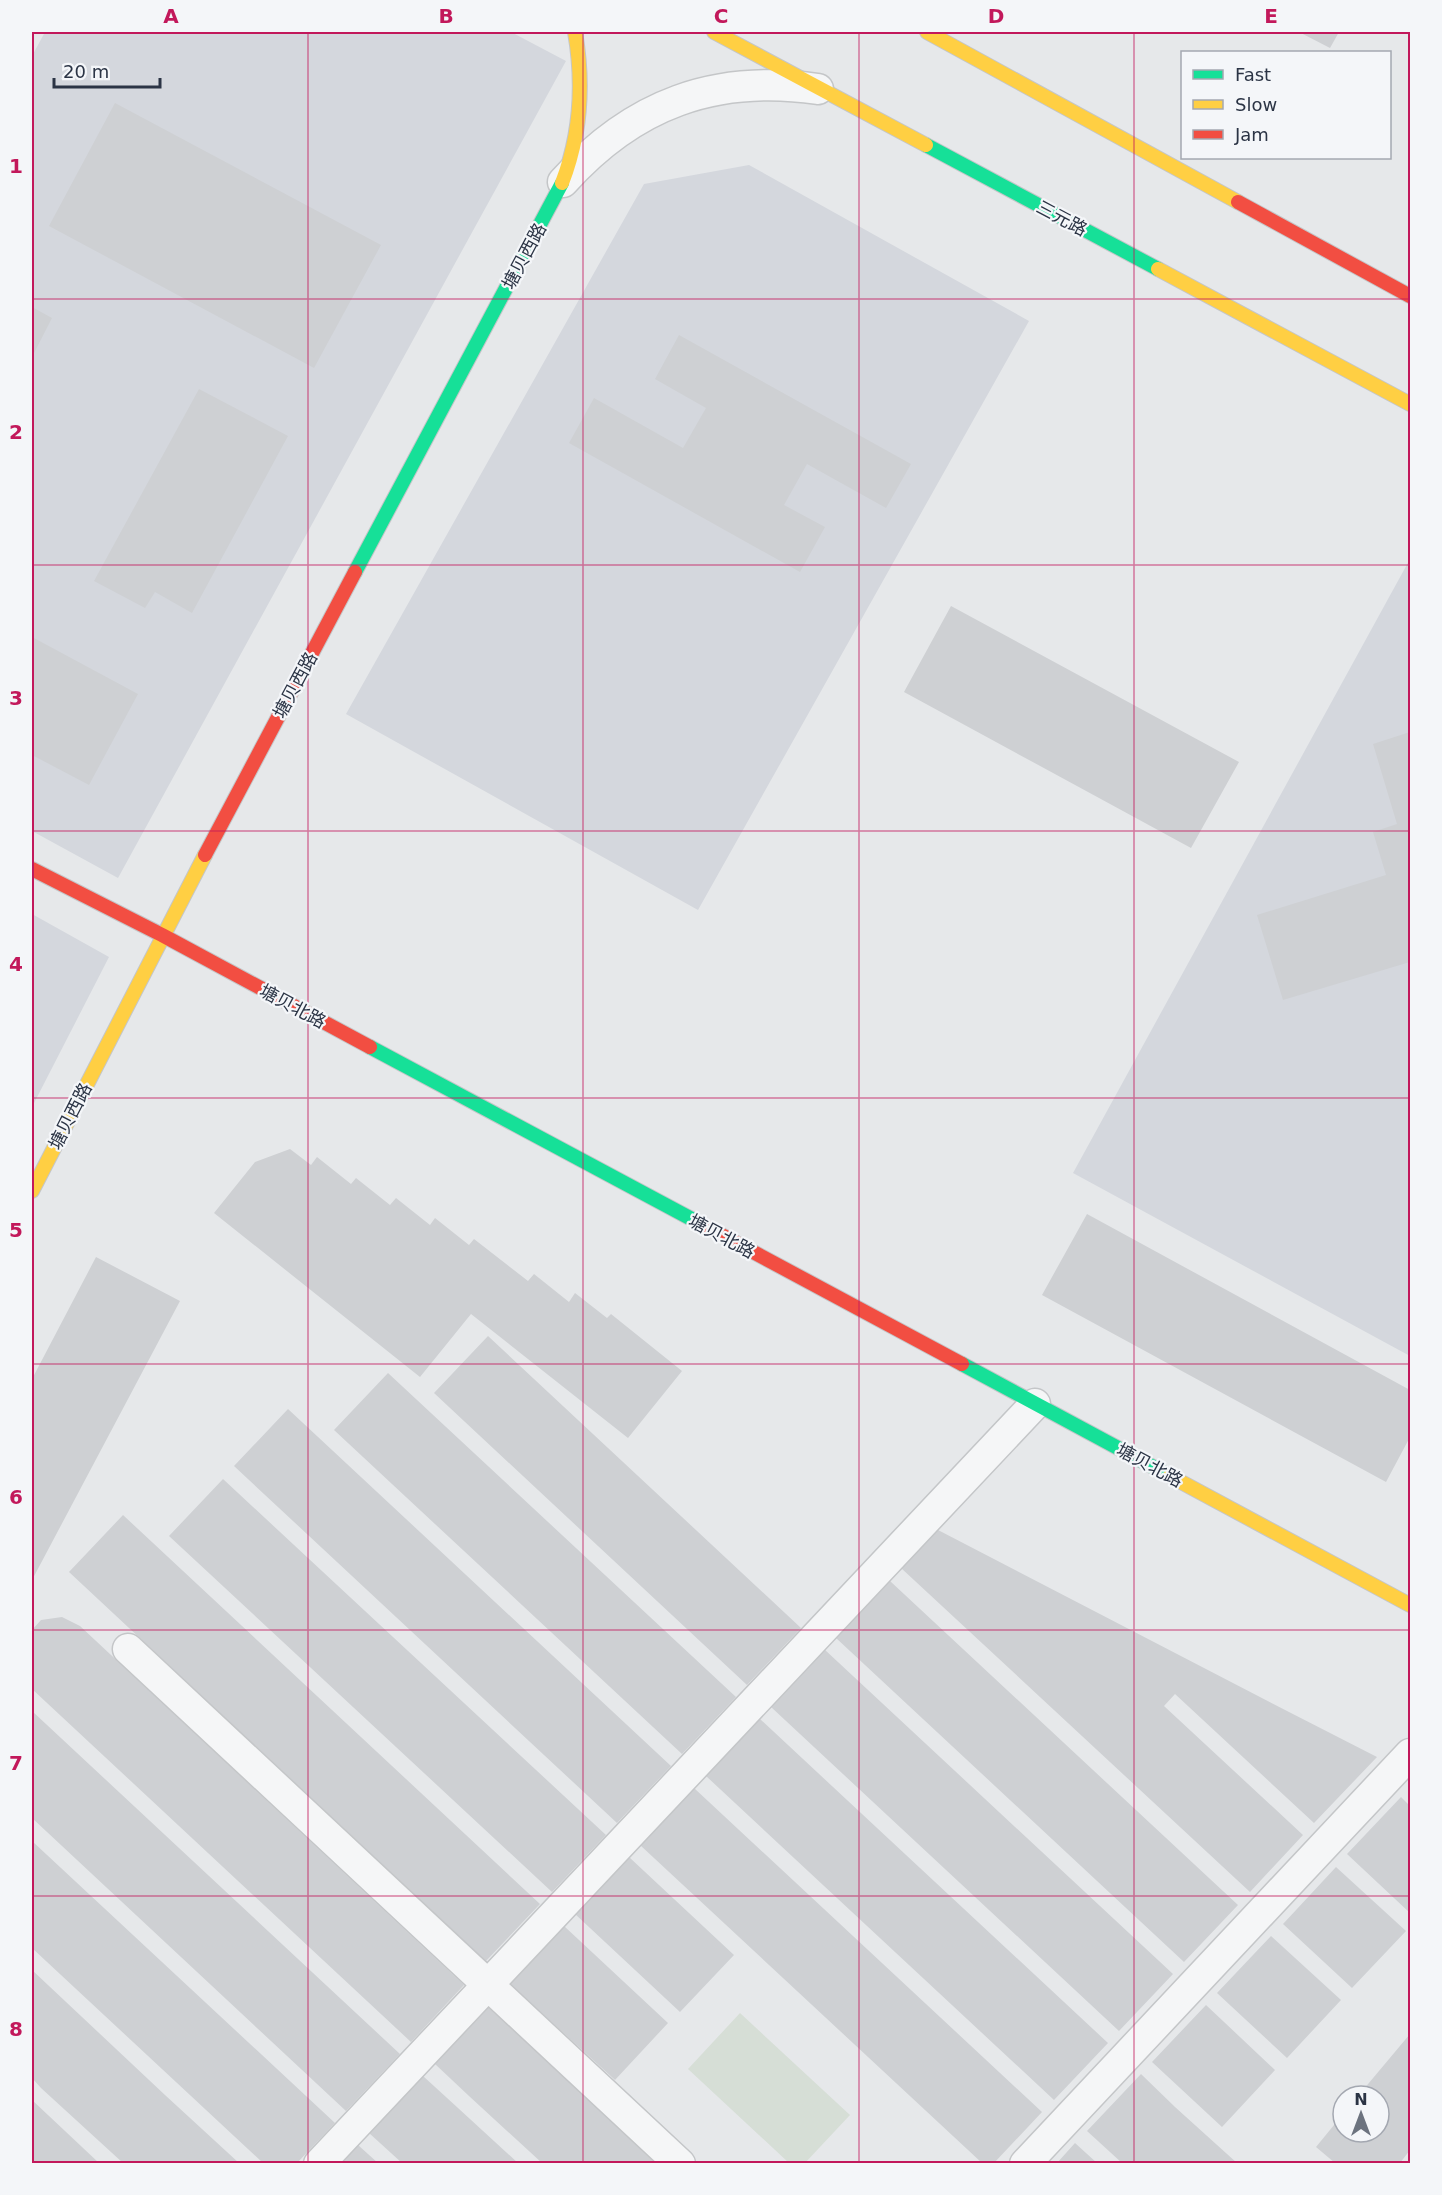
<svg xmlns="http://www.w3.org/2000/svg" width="1442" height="2195" font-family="'DejaVu Sans','Noto Sans SC',sans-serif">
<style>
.built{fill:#d4d7dd}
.green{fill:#d6ded6}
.building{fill:#ced0d3}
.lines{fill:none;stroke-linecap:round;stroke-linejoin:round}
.street-casing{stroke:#c4c6c8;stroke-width:33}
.fast-casing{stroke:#c4c6c8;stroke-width:16}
.slow-casing{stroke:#c4c6c8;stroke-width:16}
.jam-casing{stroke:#c4c6c8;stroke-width:16}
.street{stroke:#f5f6f7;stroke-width:30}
.fast{stroke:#16e098;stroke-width:14}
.slow{stroke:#ffcf43;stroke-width:14}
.jam{stroke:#f24e42;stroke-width:14}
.grid{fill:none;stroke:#c2185b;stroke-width:1.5;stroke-opacity:0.55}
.labels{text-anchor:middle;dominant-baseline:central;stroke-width:4.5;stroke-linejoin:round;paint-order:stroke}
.street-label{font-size:18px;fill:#2b3445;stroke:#f4f6f9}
.neatline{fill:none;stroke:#c2185b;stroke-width:2}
.grid-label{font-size:20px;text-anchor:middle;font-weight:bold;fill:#c2185b}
</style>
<rect width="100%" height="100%" fill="#e6e8ea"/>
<!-- built -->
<path class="built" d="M45,32H511L566,61L118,878L32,831V56Z
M749,165L1029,321L698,910L346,714L644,184Z
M1410,559V1356L1073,1173Z
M32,914L109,957L32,1107Z"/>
<!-- green -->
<path class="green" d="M740,2013L850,2115L805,2163H789L688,2069Z"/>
<!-- building -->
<path class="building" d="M1299,32H1339L1330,48Z
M115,103L381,245L314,368L49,226Z
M32,307L52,318L32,357Z
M679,335L911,464L886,508L807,464L784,505L825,527L800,572L569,443L594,398L683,448L706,408L655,379Z
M199,389L288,436L192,613L155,592L145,608L94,581Z
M951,606L1239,762L1191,848L904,692Z
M32,637L138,694L89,785L32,755Z
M1410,732V962L1283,1000L1257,915L1386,875L1373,832L1397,824L1373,744Z
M290,1149L311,1165L317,1157L351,1184L356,1178L390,1205L396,1198L430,1225L435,1218L469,1245L474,1239L528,1281L534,1274L569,1302L575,1293L607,1318L611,1314L682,1371L628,1438L471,1314L420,1377L214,1213L255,1162Z
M1087,1214L1410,1390V1437L1386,1482L1042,1295Z
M96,1257L180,1301L32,1580V1379Z
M488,1336L801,1628L747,1685L434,1393Z
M388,1373L736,1697L682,1754L334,1430Z
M288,1409L671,1766L617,1823L234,1466Z
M223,1479L606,1835L552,1892L169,1536Z
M123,1515L540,1904L486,1961L69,1572Z
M938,1530L1289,1712L1377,1757L1314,1823L1175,1694L1164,1706L1303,1835L1250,1892L901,1568Z
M890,1581L1238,1905L1184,1962L836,1638Z
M62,1617L80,1626L464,1985L411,2042L32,1689V1630L41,1620Z
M824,1649L1173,1974L1119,2031L771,1707Z
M32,1711L400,2054L346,2111L32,1818Z
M760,1719L1108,2043L1054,2100L706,1776Z
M694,1788L1042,2112L994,2163H982L640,1845Z
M1401,1797L1410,1806V1913L1347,1854Z
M32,1841L335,2123L297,2163H263L32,1948Z
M629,1857L734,1955L680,2012L575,1914Z
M1336,1867L1406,1931L1352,1988L1283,1924Z
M564,1926L668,2023L615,2080L510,1984Z
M1271,1936L1341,2000L1287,2058L1217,1993Z
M32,1970L165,2095L239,2163H123L41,2088L32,2078Z
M1206,2005L1275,2070L1222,2127L1152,2062Z
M488,2007L523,2039L657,2163H542L469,2096L435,2064Z
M1410,2034V2150L1400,2163H1335L1316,2147L1343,2114V2132H1379V2096H1358Z
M1141,2074L1175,2107L1237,2163H1122L1087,2131Z
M423,2076L458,2108L518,2163H402L369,2133Z
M32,2100L65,2131L99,2163H32Z
M1075,2143L1097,2163H1057Z
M358,2145L378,2163H341Z"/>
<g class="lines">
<!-- street casing -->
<g class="street-casing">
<path id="street" d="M563,182C633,104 715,74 818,89
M128,1649L680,2164
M319,2164L1035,1404
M1025,2164L1410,1754"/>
</g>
<!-- fast casing -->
<g class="fast-casing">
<path id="fast" d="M926,145L1158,269
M355,572L562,183
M370,1047L701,1224
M962,1364L1170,1476"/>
</g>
<!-- slow casing -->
<g class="slow-casing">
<path id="slow" d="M714,32L926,145
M927,32L1238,202
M562,183C581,134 584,84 575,32
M1158,269L1410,404
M32,1191L205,855
M1170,1476L1410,1605"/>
</g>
<!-- jam casing -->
<g class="jam-casing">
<path id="jam" d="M1238,202L1410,296
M205,855L355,572
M32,869L162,935L370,1047
M701,1224L962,1364"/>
</g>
<!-- street -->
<use href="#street" class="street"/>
<!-- fast -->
<use href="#fast" class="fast"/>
<!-- slow -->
<use href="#slow" class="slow"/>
<!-- jam -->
<use href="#jam" class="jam"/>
</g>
<!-- grid -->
<path class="grid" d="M308,32V2164M583,32V2164M859,32V2164M1134,32V2164M32,299H1410M32,565H1410M32,831H1410M32,1098H1410M32,1364H1410M32,1630H1410M32,1896H1410"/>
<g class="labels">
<!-- street labels -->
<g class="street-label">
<text transform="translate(1062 218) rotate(28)">三元路</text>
<text transform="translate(524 256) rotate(-62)">塘贝西路</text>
<text transform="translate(295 685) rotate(-62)">塘贝西路</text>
<text transform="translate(293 1006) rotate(28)">塘贝北路</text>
<text transform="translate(70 1116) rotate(-63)">塘贝西路</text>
<text transform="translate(722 1236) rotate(28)">塘贝北路</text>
<text transform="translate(1150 1465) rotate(28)">塘贝北路</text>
</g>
</g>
<!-- border -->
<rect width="1442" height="2195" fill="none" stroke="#f4f6f9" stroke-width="66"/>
<!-- legend -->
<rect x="1181" y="51" width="210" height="108" fill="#f4f6f9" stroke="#a4a8b1" stroke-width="1.5"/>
<rect x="1193" y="70" width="30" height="9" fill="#16e098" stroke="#a4a8b1" stroke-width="1.5"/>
<text x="1235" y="81" font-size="18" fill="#2b3445">Fast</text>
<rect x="1193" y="100" width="30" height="9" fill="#ffcf43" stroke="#a4a8b1" stroke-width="1.5"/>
<text x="1235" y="111" font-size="18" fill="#2b3445">Slow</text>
<rect x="1193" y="130" width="30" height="9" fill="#f24e42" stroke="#a4a8b1" stroke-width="1.5"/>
<text x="1235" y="141" font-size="18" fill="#2b3445">Jam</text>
<!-- north arrow -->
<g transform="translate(1361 2114)"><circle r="28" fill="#f4f6f9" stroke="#a4a8b1" stroke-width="1.5"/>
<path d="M0-4.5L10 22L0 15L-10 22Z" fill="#6c737f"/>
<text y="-9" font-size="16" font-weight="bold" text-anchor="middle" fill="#2b3445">N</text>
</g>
<!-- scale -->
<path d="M54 78v9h106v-9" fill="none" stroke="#2b3445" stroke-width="3"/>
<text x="63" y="78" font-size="18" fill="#2b3445" stroke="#f4f6f9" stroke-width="4.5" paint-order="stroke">20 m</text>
<rect x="33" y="33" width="1376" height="2129" class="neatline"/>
<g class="grid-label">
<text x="171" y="23">A</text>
<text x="446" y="23">B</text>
<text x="721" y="23">C</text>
<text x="996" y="23">D</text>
<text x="1271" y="23">E</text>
<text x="16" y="173">1</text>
<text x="16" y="439">2</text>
<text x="16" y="705">3</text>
<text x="16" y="971">4</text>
<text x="16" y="1237">5</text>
<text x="16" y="1504">6</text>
<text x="16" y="1770">7</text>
<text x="16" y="2036">8</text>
</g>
</svg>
